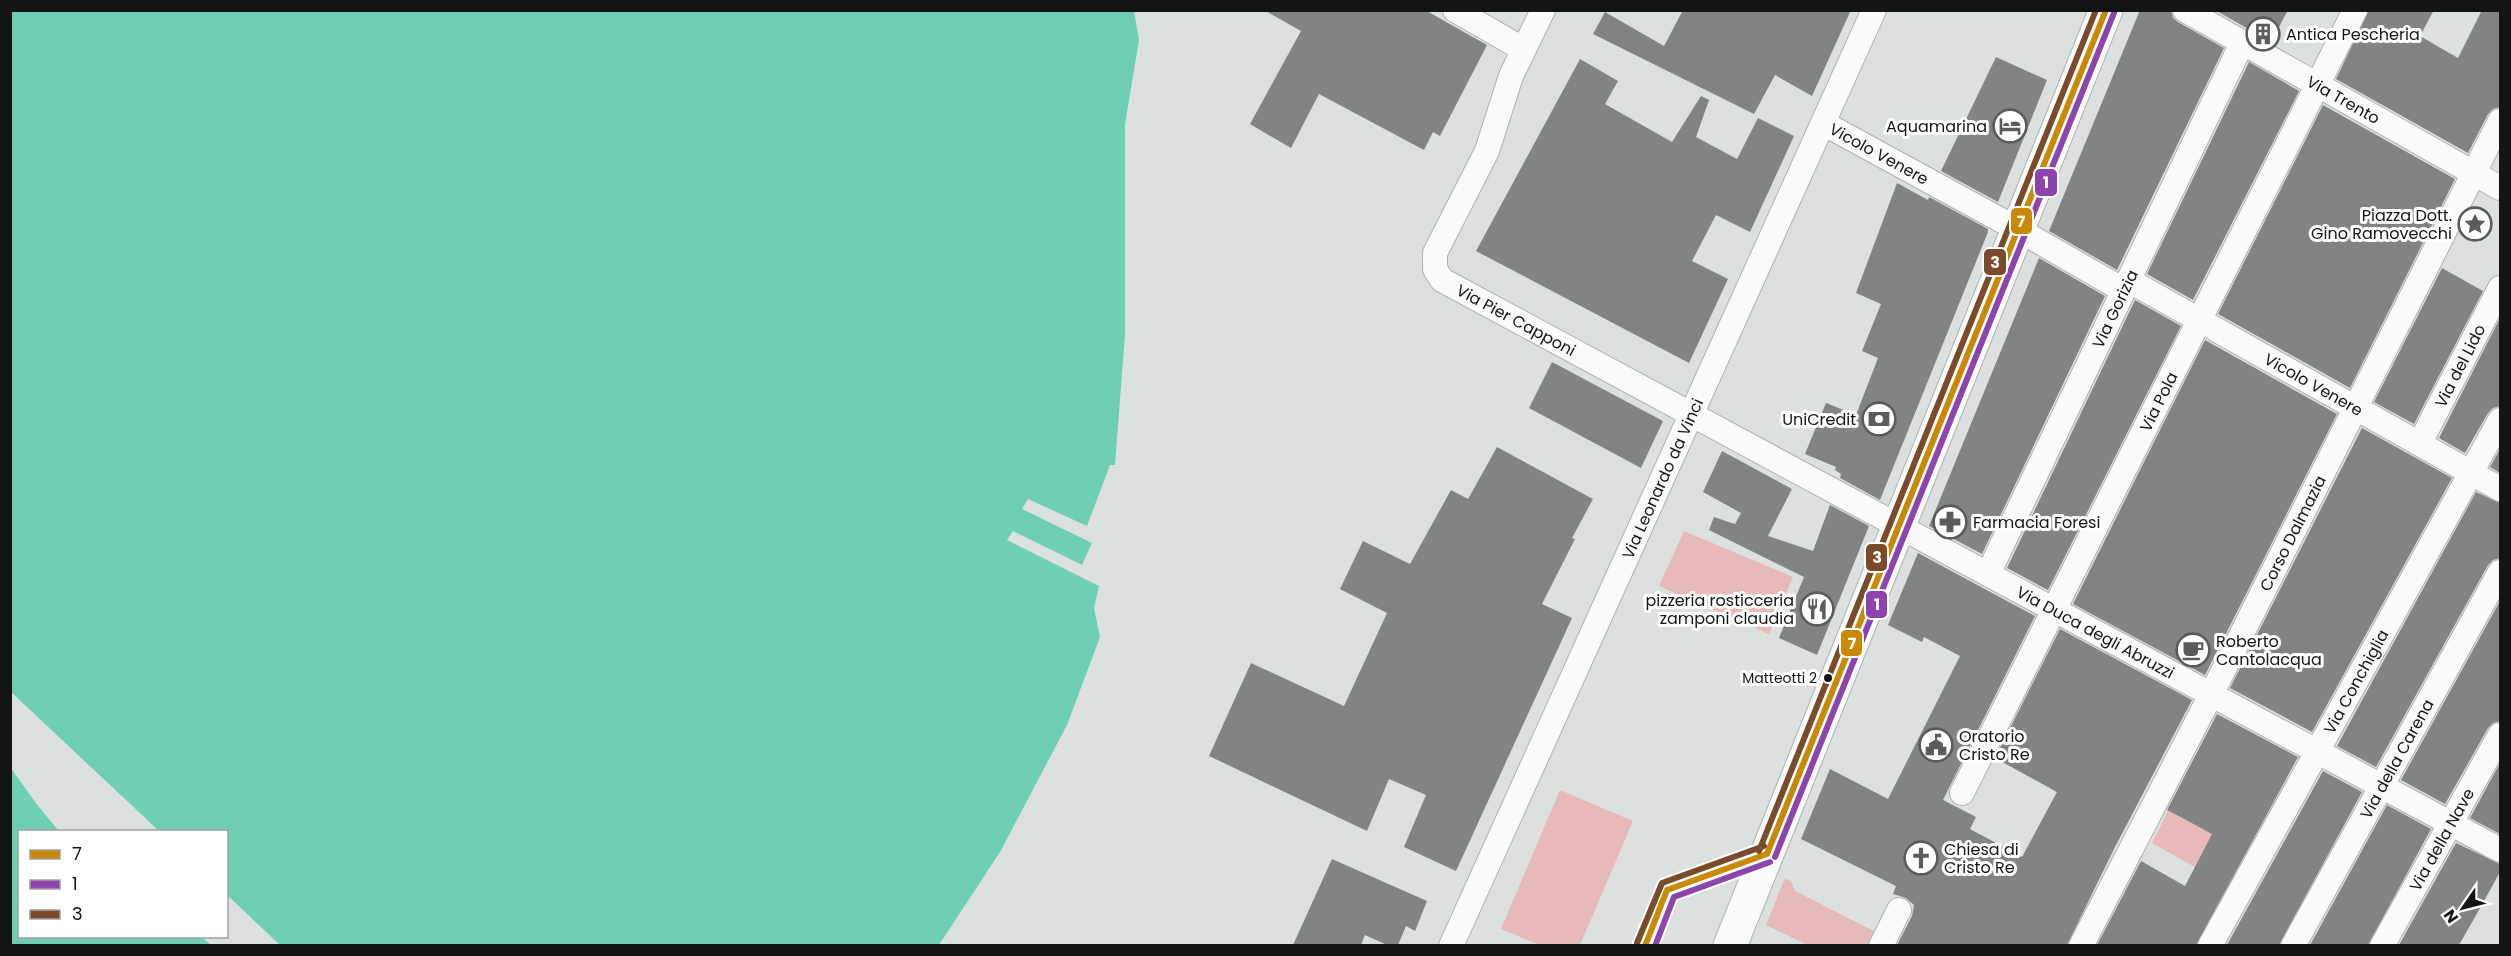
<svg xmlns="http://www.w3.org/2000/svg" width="2511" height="956" font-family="Poppins,sans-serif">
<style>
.green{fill:#e7b9b8}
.water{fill:#6ecfb5}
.pier{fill:#dce1df}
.building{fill:#818483}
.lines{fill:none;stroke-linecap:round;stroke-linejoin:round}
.street-casing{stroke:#adb1af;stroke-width:26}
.secondary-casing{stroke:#adb1af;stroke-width:35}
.street{stroke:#fafafa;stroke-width:24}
.secondary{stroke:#fafafa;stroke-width:33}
.bus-1-casing{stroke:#fff;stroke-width:10}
.bus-2-casing{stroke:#fff;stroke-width:10}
.bus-3-casing{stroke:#fff;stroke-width:10}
.bus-1{stroke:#c98904;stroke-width:6}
.bus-2{stroke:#8e44ad;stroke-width:6}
.bus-3{stroke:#7a4b2a;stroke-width:6}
.bus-dot{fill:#131514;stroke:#fff;stroke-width:2}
.labels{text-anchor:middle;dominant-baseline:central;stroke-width:6;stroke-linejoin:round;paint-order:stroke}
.bus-label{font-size:14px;fill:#131514;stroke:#fff;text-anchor:end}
.poi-label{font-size:16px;fill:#131514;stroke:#fff;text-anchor:start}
.street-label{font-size:16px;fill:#131514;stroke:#fff}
.line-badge{stroke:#fff;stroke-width:2}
.badge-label{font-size:16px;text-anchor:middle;font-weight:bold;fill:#fff}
</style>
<rect width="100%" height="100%" fill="#dce1df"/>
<!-- green -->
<path class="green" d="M1684,531L1793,577L1769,634L1659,586Z
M1560,790L1633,821L1580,945H1540L1501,929Z
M2168,811L2212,834L2195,867L2152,843Z
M1785,878L1791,881L1795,891L1874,931L1867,945H1807L1766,925Z"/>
<!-- water -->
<path class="water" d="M10,11H1134L1139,40L1125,124V334L1115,465H1110L1087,526L1028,499L1022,509L1092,543L1082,565L1013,531L1007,540L1099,586L1094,608L1100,637L1067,725L1000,852L939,945H280L227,895L226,832L159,831L11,692Z
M10,767L36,803L59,831L20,832V936H201L211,945H11Z"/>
<!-- pier -->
<path class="pier" d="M10,764L13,765L62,832L59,831L36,803Z"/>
<!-- building -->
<path class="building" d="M1264,10H1425L1487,45L1440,136L1433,132L1424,150L1319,94L1291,148L1250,124L1301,31Z
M1683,10H1851L1812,96L1775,75L1754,114L1593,34L1605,12L1664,46Z
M2140,10H2171L2173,18L2178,22L2224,48L2117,270L2049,231Z
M2215,10H2288L2271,42Z
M2369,10H2434L2420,36L2458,58L2482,10H2500V107L2493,109L2488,114L2468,153L2336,79Z
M1996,57L2047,80L1998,202L1941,171Z
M1580,59L1618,81L1605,104L1672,142L1701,96L1709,100L1696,137L1737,159L1758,118L1794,136L1750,232L1716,215L1692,261L1728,279L1689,363L1476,251Z
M2249,62L2299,91L2193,300L2147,274Z
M2323,105L2455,179L2350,388L2218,314Z
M1897,183L1928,200L1929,197L1988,229V232L1880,500L1840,478L1841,474L1835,470L1836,467L1805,454L1826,403L1856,415L1878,358L1862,351L1881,304L1856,293Z
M2039,258L2105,296L1982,554L1929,526Z
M2442,268L2483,291L2414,424L2374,402Z
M2135,300L2181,326L2048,590L2007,568Z
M2500,318V406L2493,408L2488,413L2465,453L2439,438Z
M2205,340L2337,414L2205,675L2073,604Z
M1552,362L1663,421L1641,468L1529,408Z
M2362,428L2452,478L2312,732L2230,688Z
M1497,447L1593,499L1572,538L1575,539L1542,604L1572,618L1456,871L1404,847L1426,795L1389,779L1367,831L1209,756L1251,663L1344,706L1387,613L1340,589L1363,541L1410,564L1451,490L1468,499Z
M2500,449V473L2490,467Z
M1722,451L1792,489L1768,536L1813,551L1830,505L1869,526L1817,655L1779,638L1804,577L1709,530L1714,517L1735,524L1741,513L1703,492Z
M2476,492L2500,503V558L2493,560L2488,565L2376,767L2337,746Z
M1918,553L2035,616L1943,800L1976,817L1970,829L2022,857L2057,792L1995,758L2060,629L2192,700L2115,847L2067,945H1897L1912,916L1914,905L1906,898L1893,894L1896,886L1801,839L1830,769L1888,799L1960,656L1924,637L1922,642L1888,625Z
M2500,601V721L2493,723L2488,728L2445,804L2401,780Z
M2217,714L2298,757L2196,945H2097L2141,861L2185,886L2212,834L2167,810Z
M2500,763V834L2470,818Z
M2323,771L2362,792L2279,945H2227Z
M2387,805L2431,829L2368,945H2310Z
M2456,843L2500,864V872L2479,910L2459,945H2399Z
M1332,859L1427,901L1415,931L1406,926L1398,945H1387L1365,935L1361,945H1293Z"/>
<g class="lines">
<!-- street casing -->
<g class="street-casing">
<g id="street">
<path d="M1455,10L1523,49"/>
<path id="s1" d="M1543,10L1511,76L1487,151L1435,253V269L1442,280L2500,850"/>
<path id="s2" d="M2185,10L2500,188"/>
<path id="s3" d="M1823,123L2019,230L2123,290"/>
<path id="s4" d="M2128,280L2500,489"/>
<path id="s5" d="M2420,443L2500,288"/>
<path id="s6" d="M1988,574L2242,43"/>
<path id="s7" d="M1962,793L2355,10"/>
<path id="s8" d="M1451,946L1874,10"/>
<path d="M1881,946L1899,910"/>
<path id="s9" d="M2081,946L2217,683L2500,121"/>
<path id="s10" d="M2210,946L2500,420"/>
<path id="s11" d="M2293,946L2500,572"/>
<path id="s12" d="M2382,946L2500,735"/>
</g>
</g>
<!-- secondary casing -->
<g class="secondary-casing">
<path id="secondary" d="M1730,946L2106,10"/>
</g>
<!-- street -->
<use href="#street" class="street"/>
<!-- secondary -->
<use href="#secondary" class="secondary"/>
<!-- bus-1 casing -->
<g class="bus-1-casing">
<path id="bus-1" d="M1767,854L2106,10
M1645,946L1667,890L1767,854"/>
</g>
<!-- bus-2 casing -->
<g class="bus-2-casing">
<path id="bus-2" d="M1775,857L2114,13
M1655,946L1674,897L1770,862"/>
</g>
<!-- bus-3 casing -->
<g class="bus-3-casing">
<path id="bus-3" d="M1759,851L2096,10
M1637,943L1662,883L1764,846"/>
</g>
<!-- bus-1 -->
<use href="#bus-1" class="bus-1"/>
<!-- bus-2 -->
<use href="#bus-2" class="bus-2"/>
<!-- bus-3 -->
<use href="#bus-3" class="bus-3"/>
</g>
<!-- icons -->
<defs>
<g id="building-ring" transform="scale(1.725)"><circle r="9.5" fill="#fff" stroke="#595c5b" stroke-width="1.5"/><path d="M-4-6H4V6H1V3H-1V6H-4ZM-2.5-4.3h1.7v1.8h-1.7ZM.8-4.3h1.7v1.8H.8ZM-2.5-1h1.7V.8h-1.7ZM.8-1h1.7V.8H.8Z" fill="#595c5b"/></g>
<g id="hotel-ring" transform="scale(1.725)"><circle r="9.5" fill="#fff" stroke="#595c5b" stroke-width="1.5"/><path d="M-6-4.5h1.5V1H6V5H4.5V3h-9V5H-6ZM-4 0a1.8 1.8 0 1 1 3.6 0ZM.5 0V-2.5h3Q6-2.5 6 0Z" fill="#595c5b"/></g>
<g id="sight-ring" transform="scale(1.725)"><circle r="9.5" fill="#fff" stroke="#595c5b" stroke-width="1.5"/><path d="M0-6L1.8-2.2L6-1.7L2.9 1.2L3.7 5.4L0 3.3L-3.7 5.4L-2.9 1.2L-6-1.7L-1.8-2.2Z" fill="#595c5b"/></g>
<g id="bank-ring" transform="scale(1.725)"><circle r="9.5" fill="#fff" stroke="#595c5b" stroke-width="1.5"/><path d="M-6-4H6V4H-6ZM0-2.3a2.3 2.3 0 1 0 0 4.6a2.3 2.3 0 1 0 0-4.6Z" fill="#595c5b"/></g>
<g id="pharmacy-ring" transform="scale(1.725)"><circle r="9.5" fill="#fff" stroke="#595c5b" stroke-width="1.5"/><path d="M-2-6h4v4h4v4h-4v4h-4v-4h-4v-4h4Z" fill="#595c5b"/></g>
<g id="restaurant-ring" transform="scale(1.725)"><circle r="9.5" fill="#fff" stroke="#595c5b" stroke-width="1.5"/><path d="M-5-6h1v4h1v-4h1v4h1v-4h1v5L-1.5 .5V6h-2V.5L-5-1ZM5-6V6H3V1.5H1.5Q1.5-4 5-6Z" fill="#595c5b"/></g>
<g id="cafe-ring" transform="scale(1.725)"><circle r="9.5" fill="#fff" stroke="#595c5b" stroke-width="1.5"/><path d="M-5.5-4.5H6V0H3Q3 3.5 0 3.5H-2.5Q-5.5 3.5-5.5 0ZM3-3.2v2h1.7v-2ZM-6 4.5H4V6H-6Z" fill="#595c5b"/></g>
<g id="civic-ring" transform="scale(1.725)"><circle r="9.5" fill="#fff" stroke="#595c5b" stroke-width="1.5"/><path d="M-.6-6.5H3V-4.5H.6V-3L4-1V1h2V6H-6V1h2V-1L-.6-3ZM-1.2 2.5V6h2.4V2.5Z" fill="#595c5b"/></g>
<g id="church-ring" transform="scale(1.725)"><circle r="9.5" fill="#fff" stroke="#595c5b" stroke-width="1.5"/><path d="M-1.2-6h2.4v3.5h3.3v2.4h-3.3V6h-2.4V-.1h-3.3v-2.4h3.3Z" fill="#595c5b"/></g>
</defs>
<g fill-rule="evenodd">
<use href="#building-ring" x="2263" y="34"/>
<use href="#hotel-ring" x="2010" y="126"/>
<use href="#sight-ring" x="2475" y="224"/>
<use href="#bank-ring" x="1879" y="419"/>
<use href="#pharmacy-ring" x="1950" y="522"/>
<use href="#restaurant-ring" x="1817" y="609"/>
<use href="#cafe-ring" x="2193" y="650"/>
<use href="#civic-ring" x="1936" y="745"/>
<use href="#church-ring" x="1921" y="858"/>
</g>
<!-- markers -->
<circle class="bus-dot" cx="1828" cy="678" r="5"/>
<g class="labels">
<!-- bus labels -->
<g class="bus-label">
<text x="1817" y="678">Matteotti 2</text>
</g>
<!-- poi labels -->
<g class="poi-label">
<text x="2286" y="34">Antica Pescheria</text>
<text x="1987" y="126" text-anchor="end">Aquamarina</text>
<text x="2452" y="215" text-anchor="end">Piazza Dott.<tspan x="2452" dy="18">Gino Ramovecchi</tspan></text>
<text x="1856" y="419" text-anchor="end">UniCredit</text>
<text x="1973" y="522">Farmacia Foresi</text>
<text x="1794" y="600" text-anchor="end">pizzeria rosticceria<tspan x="1794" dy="18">zamponi claudia</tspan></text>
<text x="2216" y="641">Roberto<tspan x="2216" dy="18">Cantolacqua</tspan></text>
<text x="1959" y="736">Oratorio<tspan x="1959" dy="18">Cristo Re</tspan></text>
<text x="1944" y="849">Chiesa di<tspan x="1944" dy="18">Cristo Re</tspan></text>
</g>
<!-- street labels -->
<g class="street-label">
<text stroke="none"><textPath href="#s2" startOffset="182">Via Trento</textPath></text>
<text stroke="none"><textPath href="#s3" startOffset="64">Vicolo Venere</textPath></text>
<text stroke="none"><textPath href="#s6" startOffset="294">Via Gorizia</textPath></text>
<text stroke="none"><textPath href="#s1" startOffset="380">Via Pier Capponi</textPath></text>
<text stroke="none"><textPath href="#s5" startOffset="87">Via del Lido</textPath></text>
<text stroke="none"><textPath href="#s4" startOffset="213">Vicolo Venere</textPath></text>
<text stroke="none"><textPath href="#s7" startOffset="438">Via Pola</textPath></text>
<text stroke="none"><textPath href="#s8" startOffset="513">Via Leonardo da Vinci</textPath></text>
<text stroke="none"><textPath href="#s9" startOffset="464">Corso Dalmazia</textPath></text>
<text stroke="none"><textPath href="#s1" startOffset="1038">Via Duca degli Abruzzi</textPath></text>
<text stroke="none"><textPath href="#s10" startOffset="302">Via Conchiglia</textPath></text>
<text stroke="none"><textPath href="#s11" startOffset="214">Via della Carena</textPath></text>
<text stroke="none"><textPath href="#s12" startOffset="122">Via della Nave</textPath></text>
</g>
</g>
<g class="line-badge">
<rect x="2034" y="168" width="24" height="29" rx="6" fill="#8e44ad"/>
<rect x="2010" y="207" width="23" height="28" rx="6" fill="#c98904"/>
<rect x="1983" y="248" width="24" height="28" rx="6" fill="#7a4b2a"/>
<rect x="1865" y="543" width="23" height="29" rx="6" fill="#7a4b2a"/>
<rect x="1865" y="590" width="23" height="29" rx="6" fill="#8e44ad"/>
<rect x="1840" y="629" width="23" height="28" rx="6" fill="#c98904"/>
</g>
<g class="badge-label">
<text x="2046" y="188">1</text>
<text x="2021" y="227">7</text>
<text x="1995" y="268">3</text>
<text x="1877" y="563">3</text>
<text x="1877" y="610">1</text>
<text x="1852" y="649">7</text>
</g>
<!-- border -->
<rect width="2511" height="956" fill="none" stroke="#131514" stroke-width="24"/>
<!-- legend -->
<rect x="18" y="830" width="210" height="108" fill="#ffffff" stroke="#a1a1a1" stroke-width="1.5"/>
<rect x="30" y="850" width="30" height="9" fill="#c98904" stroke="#a1a1a1" stroke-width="1.5"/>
<text x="72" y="860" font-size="18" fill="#131514">7</text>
<rect x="30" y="880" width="30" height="9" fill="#8e44ad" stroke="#a1a1a1" stroke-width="1.5"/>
<text x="72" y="890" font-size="18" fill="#131514">1</text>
<rect x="30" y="910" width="30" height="9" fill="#7a4b2a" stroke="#a1a1a1" stroke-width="1.5"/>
<text x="72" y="920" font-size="18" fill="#131514">3</text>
<!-- north arrow -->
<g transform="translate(2463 908) rotate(235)" stroke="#ffffff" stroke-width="4.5" paint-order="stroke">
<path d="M0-4.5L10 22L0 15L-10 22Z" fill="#131514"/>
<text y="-9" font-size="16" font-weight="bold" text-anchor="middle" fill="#131514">N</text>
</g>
</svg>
